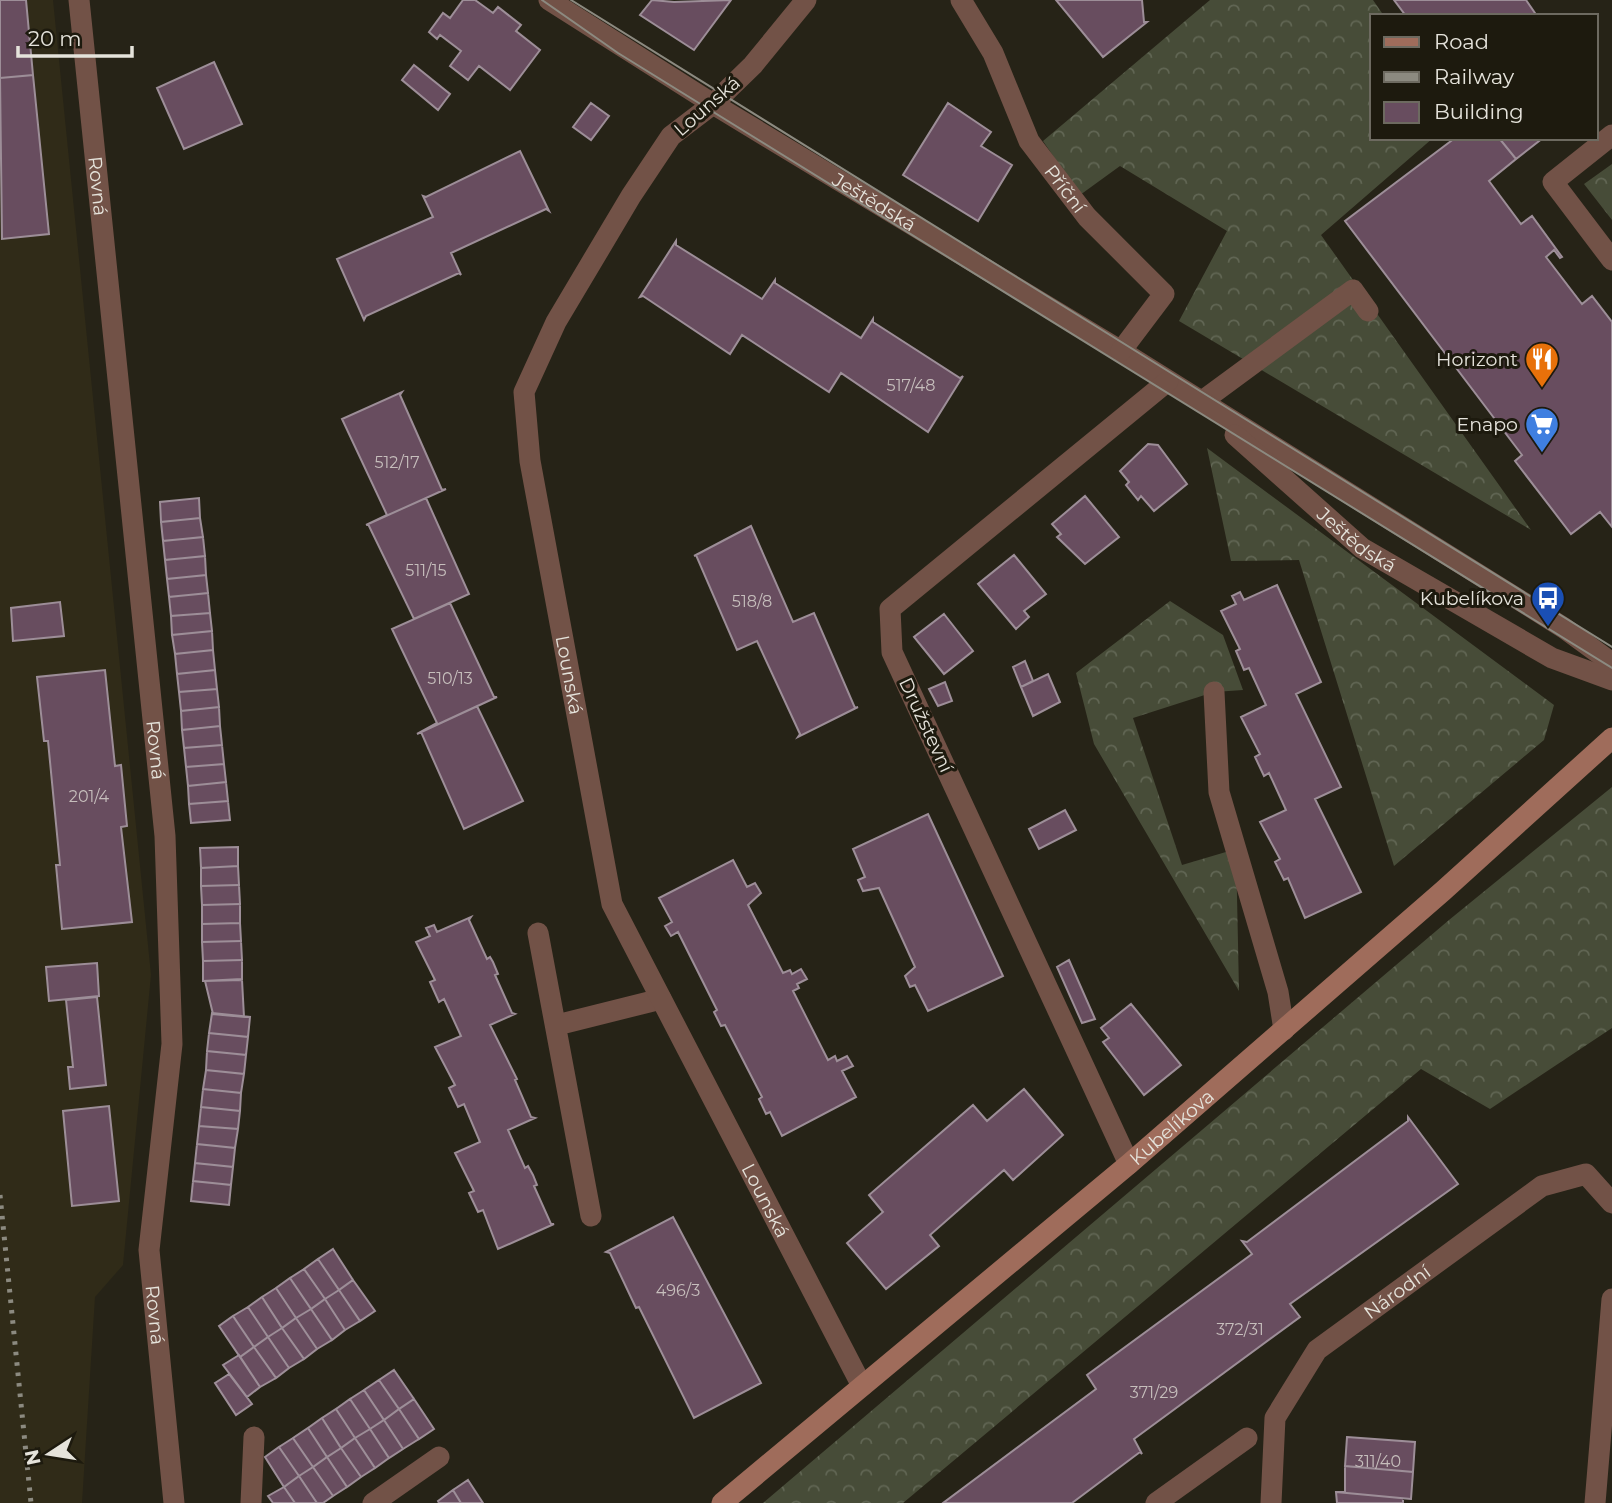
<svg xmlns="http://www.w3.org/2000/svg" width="1612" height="1503" font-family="Montserrat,sans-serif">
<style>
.built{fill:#302b18}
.forest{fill:url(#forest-crowns)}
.building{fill:#684d5f;stroke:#9d8e98;stroke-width:2}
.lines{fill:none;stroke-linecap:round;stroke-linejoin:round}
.lane{stroke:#725247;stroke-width:21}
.street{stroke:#725247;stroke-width:21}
.secondary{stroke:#9f6c5b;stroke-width:21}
.tram{stroke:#8c8a80;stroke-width:2}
.rail{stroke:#8c8a80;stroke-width:5;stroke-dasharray:3.5 7;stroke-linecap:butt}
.labels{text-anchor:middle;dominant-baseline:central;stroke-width:6;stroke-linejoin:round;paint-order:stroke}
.number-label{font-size:16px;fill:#c6bebc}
.street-label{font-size:19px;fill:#e5e3db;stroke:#1d1a0e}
.poi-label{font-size:19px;fill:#e5e3db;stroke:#1d1a0e;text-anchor:end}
</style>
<defs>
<pattern id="forest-crowns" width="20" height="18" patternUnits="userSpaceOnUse" patternTransform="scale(1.75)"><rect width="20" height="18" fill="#474c38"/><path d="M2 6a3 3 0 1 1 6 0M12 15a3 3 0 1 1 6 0" fill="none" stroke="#616654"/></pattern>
</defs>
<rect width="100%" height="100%" fill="#262317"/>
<!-- built -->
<path class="built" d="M0,0H53L151,975L123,1265L95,1297L82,1503H0Z"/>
<!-- forest -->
<path class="forest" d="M1210,0H1373L1384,16H1372V138H1433L1321,235L1531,530L1179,321L1227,231L1120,166L1080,195L1043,141Z
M1612,164V220L1584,184Z
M1207,448L1554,705L1544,740L1394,866L1299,560L1231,561Z
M1170,601L1223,635L1243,690L1214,692L1133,718L1182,865L1236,849L1239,991L1094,744L1076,673Z
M1612,787V1028L1490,1109L1421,1069L903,1503H763L1449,920Z"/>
<!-- building -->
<path class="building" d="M0,0H26L33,75L0,78Z
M463,0H475L493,13L498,7L521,25L516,31L540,50L510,90L479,66L468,80L450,66L461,51L440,35L437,39L429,32L443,13L450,18Z
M652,0L674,2L731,0L694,50L640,15Z
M1056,0H1142L1144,22H1147L1103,57Z
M1394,0H1526L1537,16H1406Z
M214,62L242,124L184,149L157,88Z
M414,65L450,94L438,110L402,80Z
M33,75L49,234L2,239L0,78Z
M591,103L609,116L591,140L573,127Z
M948,103L991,132L981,146L1012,165L978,221L903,175Z
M1455,138H1499L1516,159L1489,181L1521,224L1532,216L1562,257L1560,258L1554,250L1546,257L1582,304L1592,296L1612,322V527L1600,512L1571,534L1515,461L1522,455L1345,221Z
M1499,138H1543L1516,159Z
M520,151L549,211L546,209L451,253L461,275L459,273L366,316L364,320L337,259L433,217L423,196L426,197Z
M676,241V245L762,299L775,280V283L861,338L873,319V322L960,378L963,376L928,432L841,373L829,392L742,335L730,354L643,296L640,297Z
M402,392L400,395L442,490L446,489L366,525L387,515L342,419Z
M1148,444L1158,445L1187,484L1154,511L1141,496L1138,500L1126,485L1129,482L1120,471Z
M1085,496L1119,537L1085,564L1057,537L1061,534L1052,524Z
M199,498L200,518L161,522L160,502Z
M426,498L469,594L414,619L368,524Z
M200,518L203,537L163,541L161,522Z
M751,526L793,622L814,613L855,708L858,707L798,737L800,734L757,641L737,650L696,555L694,556Z
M203,537L205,556L165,560L163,541Z
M1014,555L1046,594L1024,611L1029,617L1016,629L978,584Z
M205,556L206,575L167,579L165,560Z
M206,575L208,593L169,597L167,579Z
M1277,585L1321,682L1296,694L1341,787L1315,799L1361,892L1305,918L1288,878L1284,880L1275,862L1280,859L1260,822L1286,810L1269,773L1264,776L1255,757L1260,754L1241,717L1266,705L1249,668L1244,670L1236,651L1240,649L1221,611L1236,604L1232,596L1240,592L1244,600Z
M208,593L210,613L171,616L169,597Z
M60,602L64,636L13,641L11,608Z
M450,603L494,697H497L417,734L437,723L392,629Z
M210,613L212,631L172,635L171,616Z
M944,614L973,651L944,674L914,637Z
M212,631L213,650L175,654L172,635Z
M213,650L215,670L177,674L175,654Z
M1025,661L1033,681L1021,687L1013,667Z
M105,670L115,766L121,765L127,826L121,827L132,922L62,929L56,865H60L48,741H44L37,677Z
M215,670L217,689L179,692L177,674Z
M1048,674L1060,702L1033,716L1021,687Z
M945,682L952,701L938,706L929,689Z
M217,689L219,707L181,711L179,692Z
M477,706L523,801L464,829L421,732Z
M219,707L220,726L182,730L181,711Z
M220,726L222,745L184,748L182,730Z
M222,745L224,764L186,767L184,748Z
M224,764L226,782L188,786L186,767Z
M226,782L228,801L189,804L188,786Z
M228,801L230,820L191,823L189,804Z
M1065,810L1076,830L1039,849L1029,829Z
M928,814L1003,976L928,1011L915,985L910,987L905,976L915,967L879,888L863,891L858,880L865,877L853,849Z
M238,847V866L201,868L200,848Z
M733,860L747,887L755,883L761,893L748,905L783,973L790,970L792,974L801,969L807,979L797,984L799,988L793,991L828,1060L835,1056L837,1061L847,1056L853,1066L842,1071L856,1097L782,1136L770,1112L766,1114L759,1099L762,1097L725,1025L721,1026L714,1012L717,1010L678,932L671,936L665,926L672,922L659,898Z
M238,866L239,885L201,886V868Z
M239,885L240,904L202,905L201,886Z
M240,904V923L202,924V905Z
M471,917L469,920L487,959L490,957L493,962L498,974L495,975L512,1013L515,1014L490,1025L517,1079L515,1080L531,1117L535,1118L508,1130L525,1168L528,1166L533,1175L537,1185L534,1186L551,1224H554L498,1249L483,1210L478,1212L469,1193L474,1191L455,1153L480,1142L464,1104L458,1107L449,1088L455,1085L435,1047L461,1036L444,999L439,1002L430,982L435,980L416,942L430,936L426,928L434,925L437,932Z
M240,923L241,941L202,942V924Z
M241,941L242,960L203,961L202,942Z
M242,960V979L203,981V961Z
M1069,960L1095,1019L1082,1023L1057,967Z
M97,963L99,996L49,1001L46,967Z
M242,980L244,1017L213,1014L205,981Z
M97,997L106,1085L70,1089L68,1067H73L66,1000Z
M1131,1004L1181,1065L1144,1095L1103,1042L1109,1038L1101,1028Z
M212,1013L250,1017L248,1037L209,1033Z
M209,1033L248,1037L246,1055L207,1051Z
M207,1051L246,1055L244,1074L206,1070Z
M206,1070L244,1074L241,1093L203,1089Z
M203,1089L241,1093L240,1111L201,1107Z
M1024,1089L1063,1135L1013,1180L1004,1170L930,1235L939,1246L886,1289L847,1243L883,1212L869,1195L973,1105L987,1121Z
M109,1106L119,1201L72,1206L63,1111Z
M201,1107L240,1111L238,1129L199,1126Z
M1408,1117L1458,1184L1290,1304L1300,1317L1134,1439L1142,1454L1140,1452L1072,1503H943L1096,1389L1087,1375L1252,1254L1242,1241L1247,1242L1408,1121Z
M199,1126L238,1129L235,1148L197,1144Z
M197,1144L235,1148L233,1167L195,1163Z
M195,1163L233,1167L231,1185L193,1181Z
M193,1181L231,1185L229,1205L191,1201Z
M673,1217L761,1383L694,1418L639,1307L636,1308L610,1253L606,1252Z
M333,1249L353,1280L339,1290L318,1259Z
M318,1259L339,1290L325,1299L304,1269Z
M304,1269L325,1299L311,1309L290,1278Z
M290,1278L311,1309L296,1318L276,1288Z
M353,1280L375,1311L360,1321L339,1290Z
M276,1288L296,1318L282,1328L262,1297Z
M339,1290L360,1321L345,1330L325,1299Z
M262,1297L282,1328L268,1337L248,1307Z
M325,1299L345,1330L332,1340L311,1309Z
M248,1307L268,1337L254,1347L233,1316Z
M311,1309L332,1340L317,1349L296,1318Z
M233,1316L254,1347L240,1357L219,1326Z
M296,1318L317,1349L304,1359L282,1328Z
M282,1328L304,1359L289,1368L268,1337Z
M268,1337L289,1368L276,1378L254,1347Z
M254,1347L276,1378L260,1387L240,1357Z
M239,1355L260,1387L247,1397L223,1365Z
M394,1370L414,1399L399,1409L379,1380Z
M229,1374L252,1404L236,1415L215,1383Z
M379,1380L399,1409L384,1420L364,1390Z
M364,1390L384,1420L370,1429L350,1399Z
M350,1399L370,1429L355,1438L336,1409Z
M414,1399L434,1429L419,1439L399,1409Z
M336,1409L355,1438L341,1448L322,1418Z
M399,1409L419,1439L403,1449L384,1420Z
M322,1418L341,1448L327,1457L308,1428Z
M384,1420L403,1449L389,1458L370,1429Z
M308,1428L327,1457L313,1467L293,1438Z
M370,1429L389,1458L375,1468L355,1438Z
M1347,1437L1415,1442L1413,1472L1345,1466Z
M293,1438L313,1467L299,1476L279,1447Z
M355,1438L375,1468L361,1477L341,1448Z
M279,1447L299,1476L284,1487L265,1457Z
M341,1448L361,1477L347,1487L327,1457Z
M327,1457L347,1487L333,1496L313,1467Z
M1345,1466L1413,1472L1411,1499L1336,1492H1345Z
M313,1467L333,1496L323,1503H317L299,1476Z
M299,1476L317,1503H295L284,1487Z
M468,1480L483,1503H461L453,1490Z
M284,1487L295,1503H273L268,1496Z
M453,1490L461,1503H439L438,1501Z
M1336,1492L1411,1499H1403V1503H1337Z"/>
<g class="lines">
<!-- lane -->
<path class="lane" d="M1612,135L1553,182L1612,260
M1201,402L1353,290L1368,311
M1214,692L1219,792L1278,992L1284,1030
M538,933L591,1216
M557,1025L661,999
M251,1503L254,1437
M373,1503L439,1457
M1595,1503L1612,1299"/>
<!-- street -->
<g class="street">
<path id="s1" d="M79,0L165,836L172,1044L149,1250L174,1503"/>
<path id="s2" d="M549,0L713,104L1121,351L1564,628L1612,663"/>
<path id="s3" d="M806,0L753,65L713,104L671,136L631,196L556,322L524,392L530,461L612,904L862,1386"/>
<path id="s4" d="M961,0L993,53L1029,141L1087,217L1164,294L1121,351"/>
<path id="s5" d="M1235,435L1362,548L1552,658L1612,680"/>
<path d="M1129,1164L892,652L890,609L1168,381"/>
<path d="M1156,1503L1247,1438"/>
<path id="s6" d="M1271,1503L1275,1418L1317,1350L1542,1186L1586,1174L1612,1203"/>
</g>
<!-- secondary -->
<path class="secondary" id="s7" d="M722,1503L1129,1164L1443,891L1612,738"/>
<!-- tram -->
<path class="tram" d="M542,0L618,53L1612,668
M571,0L1612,647"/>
<!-- rail -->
<path class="rail" d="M0,1195L31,1503"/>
</g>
<!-- icons -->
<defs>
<g id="restaurant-pin" transform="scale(1.75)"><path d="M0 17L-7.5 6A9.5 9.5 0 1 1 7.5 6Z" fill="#e8710a" stroke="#1d1a0e"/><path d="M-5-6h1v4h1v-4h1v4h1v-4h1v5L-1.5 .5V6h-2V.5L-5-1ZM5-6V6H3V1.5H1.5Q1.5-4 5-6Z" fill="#fff"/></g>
<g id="supermarket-pin" transform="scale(1.75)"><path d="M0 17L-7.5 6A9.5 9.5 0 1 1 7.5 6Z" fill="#3f7fe0" stroke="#1d1a0e"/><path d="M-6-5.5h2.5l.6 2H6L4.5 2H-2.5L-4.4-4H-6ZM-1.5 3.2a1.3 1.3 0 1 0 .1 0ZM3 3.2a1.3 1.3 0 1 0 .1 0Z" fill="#fff"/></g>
<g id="bus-pin" transform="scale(1.75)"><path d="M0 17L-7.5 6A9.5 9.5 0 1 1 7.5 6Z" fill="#1a4fb4" stroke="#1d1a0e"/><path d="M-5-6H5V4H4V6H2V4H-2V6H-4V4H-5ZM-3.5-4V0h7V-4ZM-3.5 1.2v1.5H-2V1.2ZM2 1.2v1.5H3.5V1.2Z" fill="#fff"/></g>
</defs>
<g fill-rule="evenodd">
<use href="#restaurant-pin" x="1542" y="359"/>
<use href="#supermarket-pin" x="1542" y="424"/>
<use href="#bus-pin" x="1548" y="598"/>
</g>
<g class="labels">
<!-- number labels -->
<g class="number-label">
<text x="911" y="385">517/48</text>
<text x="397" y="462">512/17</text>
<text x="426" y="570">511/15</text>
<text x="752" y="601">518/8</text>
<text x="450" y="678">510/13</text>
<text x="89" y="796">201/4</text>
<text x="678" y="1290">496/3</text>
<text x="1240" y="1329">372/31</text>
<text x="1154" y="1392">371/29</text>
<text x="1378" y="1461">311/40</text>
</g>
<!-- street labels -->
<g class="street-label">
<text transform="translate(707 106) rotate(-41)">Lounská</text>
<text stroke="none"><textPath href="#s1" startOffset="187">Rovná</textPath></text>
<text stroke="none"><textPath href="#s4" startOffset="217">Příční</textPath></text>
<text stroke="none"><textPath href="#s2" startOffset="383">Ještědská</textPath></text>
<text stroke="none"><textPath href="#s5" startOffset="161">Ještědská</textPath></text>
<text stroke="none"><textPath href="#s3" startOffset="775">Lounská</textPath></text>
<text transform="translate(926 725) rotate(65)">Družstevní</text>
<text stroke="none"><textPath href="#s1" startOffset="754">Rovná</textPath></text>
<text stroke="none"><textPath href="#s7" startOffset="586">Kubelíkova</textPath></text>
<text stroke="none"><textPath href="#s3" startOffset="1342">Lounská</textPath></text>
<text stroke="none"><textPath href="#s6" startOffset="264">Národní</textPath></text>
<text stroke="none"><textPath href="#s1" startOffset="1321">Rovná</textPath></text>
</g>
<!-- poi labels -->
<g class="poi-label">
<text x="1518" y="359">Horizont</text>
<text x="1518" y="424">Enapo</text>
<text x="1524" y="598">Kubelíkova</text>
</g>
</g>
<!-- legend -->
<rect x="1370" y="14" width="228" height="126" fill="#1d1a0e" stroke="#6d6a60" stroke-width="2"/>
<rect x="1384" y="37" width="35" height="10" fill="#9f6c5b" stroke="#6d6a60" stroke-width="2"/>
<text x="1434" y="49" font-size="21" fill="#e5e3db">Road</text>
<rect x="1384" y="72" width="35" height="10" fill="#8c8a80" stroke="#6d6a60" stroke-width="2"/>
<text x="1434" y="84" font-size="21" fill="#e5e3db">Railway</text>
<rect x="1384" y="102" width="35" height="21" fill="#684d5f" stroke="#6d6a60" stroke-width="2"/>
<text x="1434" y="119" font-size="21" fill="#e5e3db">Building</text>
<!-- north arrow -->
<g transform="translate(49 1454) rotate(258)" stroke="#1d1a0e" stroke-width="5" paint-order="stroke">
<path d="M0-5L12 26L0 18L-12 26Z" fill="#e5e3db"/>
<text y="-10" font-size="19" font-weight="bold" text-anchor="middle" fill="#e5e3db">N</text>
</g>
<!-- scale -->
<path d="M18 46v10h114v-10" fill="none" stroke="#e5e3db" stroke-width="3.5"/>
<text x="28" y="46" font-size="21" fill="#e5e3db" stroke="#1d1a0e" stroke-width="5" paint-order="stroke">20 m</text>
</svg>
